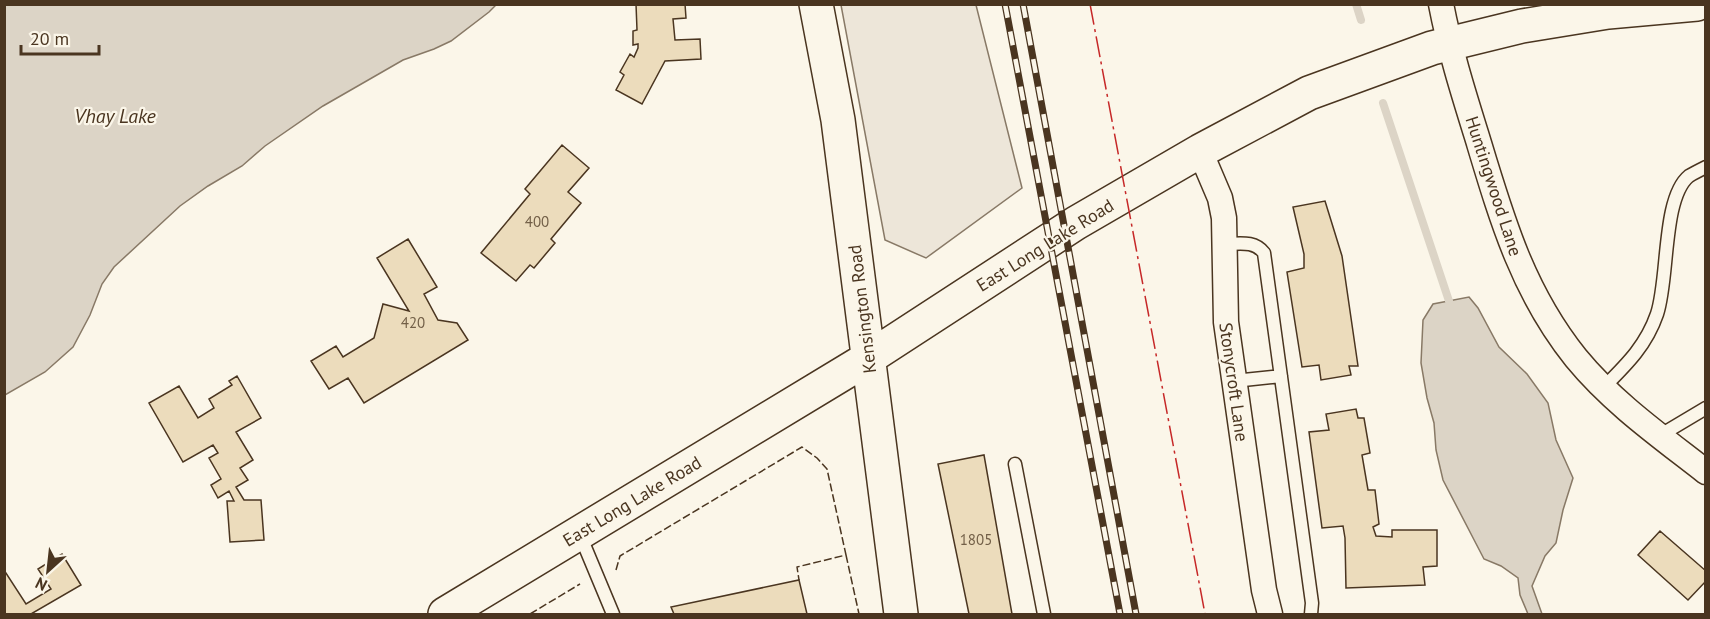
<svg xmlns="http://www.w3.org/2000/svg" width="1710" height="619" font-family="'PT Sans',sans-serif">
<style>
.green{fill:#ede6d9;stroke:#887966;stroke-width:1.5}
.water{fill:#dcd4c6;stroke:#887966;stroke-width:1.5}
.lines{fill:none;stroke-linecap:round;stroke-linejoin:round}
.stream{stroke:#dcd4c6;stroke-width:8}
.building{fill:#ecdcbc;stroke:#4a3520;stroke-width:1.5}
.lane-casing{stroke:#4a3520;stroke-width:15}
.street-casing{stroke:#4a3520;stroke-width:27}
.secondary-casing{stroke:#4a3520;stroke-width:36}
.lane{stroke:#fbf6e9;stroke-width:12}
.street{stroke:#fbf6e9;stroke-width:24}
.secondary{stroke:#fbf6e9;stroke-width:33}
.rail-casing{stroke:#4a3520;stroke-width:7}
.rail{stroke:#fbf6e9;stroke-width:4.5;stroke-dasharray:14;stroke-linecap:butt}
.fence{stroke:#4a3520;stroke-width:1.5;stroke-dasharray:8 3;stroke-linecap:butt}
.power{stroke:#c62828;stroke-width:1.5;stroke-dasharray:21 4.5 3 4.5;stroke-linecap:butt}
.labels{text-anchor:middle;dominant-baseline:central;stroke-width:4.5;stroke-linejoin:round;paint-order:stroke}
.number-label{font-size:15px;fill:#725f47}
.street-label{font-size:18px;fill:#4a3520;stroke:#fbf6e9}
.water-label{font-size:20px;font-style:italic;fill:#4a3520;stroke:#fbf6e9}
</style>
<rect width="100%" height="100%" fill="#fbf6e9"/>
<!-- green -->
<path class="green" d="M841,5H976L1022,188L926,258L885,240Z"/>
<!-- water -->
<path class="water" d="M5,4H496V5L489,12L451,41L434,49L403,60L323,106L265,146L242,166L208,186L180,206L114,267L102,284L90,315L73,347L45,372L5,395Z
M1469,297L1478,308L1499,347L1527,374L1548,403L1556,440L1573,478L1563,510L1556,543L1545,556L1532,586L1542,614H1528L1520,595L1518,578L1501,566L1484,559L1443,480L1436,450L1434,423L1427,398L1421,363L1423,320L1433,304Z"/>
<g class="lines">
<!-- stream -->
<path class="stream" d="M1356,4L1361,20
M1383,103L1449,301"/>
</g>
<!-- building -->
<path class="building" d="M636,4H685L686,18L673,19L675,40L700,39L701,59L665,61L642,104L616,90L624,75L620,72L630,54L634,57L638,48V44L633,45V31L637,30Z
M562,145L589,168L568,192L581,203L551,239L555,243L534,268L530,265L516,281L481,253L530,194L525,189Z
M1325,201L1342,256L1358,366H1349L1351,375L1321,380L1319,365L1302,367L1287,272L1304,268V254L1293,207Z
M408,239L437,287L424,294L438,320L457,323L468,340L364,403L348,378L329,389L311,361L336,346L343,357L374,338L383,304L409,311L377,258Z
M237,376L261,418L236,432L253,460L240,468L248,480L236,487L244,500H261L264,540L230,542L227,501H234L229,491L218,498L211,485L221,479L209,458L218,453L213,445L183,462L149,403L179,386L198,418L214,408L209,399L232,385L229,381Z
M1356,409L1358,418H1364L1370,453L1362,455L1368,490H1375L1379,524L1373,527L1376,536L1392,537V530H1437V566L1423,567L1425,585L1346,588L1345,538L1343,526L1322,528L1309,432L1329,430L1326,414Z
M984,455L1012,614H969L938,464Z
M1660,531L1706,571V581L1688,600L1638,555Z
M62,554L81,585L31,614H4V570L26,604L51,589L38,569Z
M799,580L807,614H674L671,607Z"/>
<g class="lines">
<!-- lane casing -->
<g class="lane-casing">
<path id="lane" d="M1224,244C1239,244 1254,240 1264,253L1312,603L1311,614
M1234,381L1281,376
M1603,388C1626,365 1646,346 1657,314C1669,279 1662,198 1689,176C1694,173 1700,170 1706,167
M1659,436L1706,408
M1015,464L1044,614
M580,535L613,614"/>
</g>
<!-- street casing -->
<g class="street-casing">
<path id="street" d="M1441,4C1450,51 1464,95 1478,140C1502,220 1523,292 1576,358C1613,403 1660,436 1706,472
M1200,151L1220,198L1224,218L1226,322L1264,590L1270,614"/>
</g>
<!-- secondary casing -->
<g class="secondary-casing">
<path id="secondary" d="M816,4L838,120L901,614
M445,614L867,359L1076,223L1200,151L1309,93L1432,48L1522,26L1608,12L1697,4"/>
</g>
<!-- lane -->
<use href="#lane" class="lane"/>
<!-- street -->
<use href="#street" class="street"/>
<!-- secondary -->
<use href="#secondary" class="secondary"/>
<!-- rail casing -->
<g class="rail-casing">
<path id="rail" d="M1005,4L1120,614
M1023,4L1136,614"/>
</g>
<!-- rail -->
<use href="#rail" class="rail"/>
<!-- fence -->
<path class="fence" d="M846,555L859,614
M616,570L620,556L802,447L817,458L827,469L846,555L797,567L799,580
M530,614L580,584"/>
<!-- power -->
<path class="power" d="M1090,4L1205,614"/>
</g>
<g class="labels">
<!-- number labels -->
<g class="number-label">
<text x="537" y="221">400</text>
<text x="413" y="322">420</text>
<text x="976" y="539">1805</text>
</g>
<!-- street labels -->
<g class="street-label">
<text transform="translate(1494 186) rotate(72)">Huntingwood Lane</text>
<text transform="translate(1045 245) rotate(-32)">East Long Lake Road</text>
<text transform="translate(862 309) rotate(-97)">Kensington Road</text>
<text transform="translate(1234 382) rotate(82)">Stonycroft Lane</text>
<text transform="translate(632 501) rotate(-31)">East Long Lake Road</text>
</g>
<!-- water labels -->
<g class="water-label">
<text x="115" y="116">Vhay Lake</text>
</g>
</g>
<!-- border -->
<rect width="1710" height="619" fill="none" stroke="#4a3520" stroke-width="12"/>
<!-- north arrow -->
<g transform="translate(48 571) rotate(207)" stroke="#fbf6e9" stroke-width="4.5" paint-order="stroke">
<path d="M0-4.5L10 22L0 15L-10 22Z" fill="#4a3520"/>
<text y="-9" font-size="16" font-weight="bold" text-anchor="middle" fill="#4a3520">N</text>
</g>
<!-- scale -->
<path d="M21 45v9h78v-9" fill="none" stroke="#4a3520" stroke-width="3"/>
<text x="30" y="45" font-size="18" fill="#4a3520" stroke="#fbf6e9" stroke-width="4.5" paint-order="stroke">20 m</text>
</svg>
